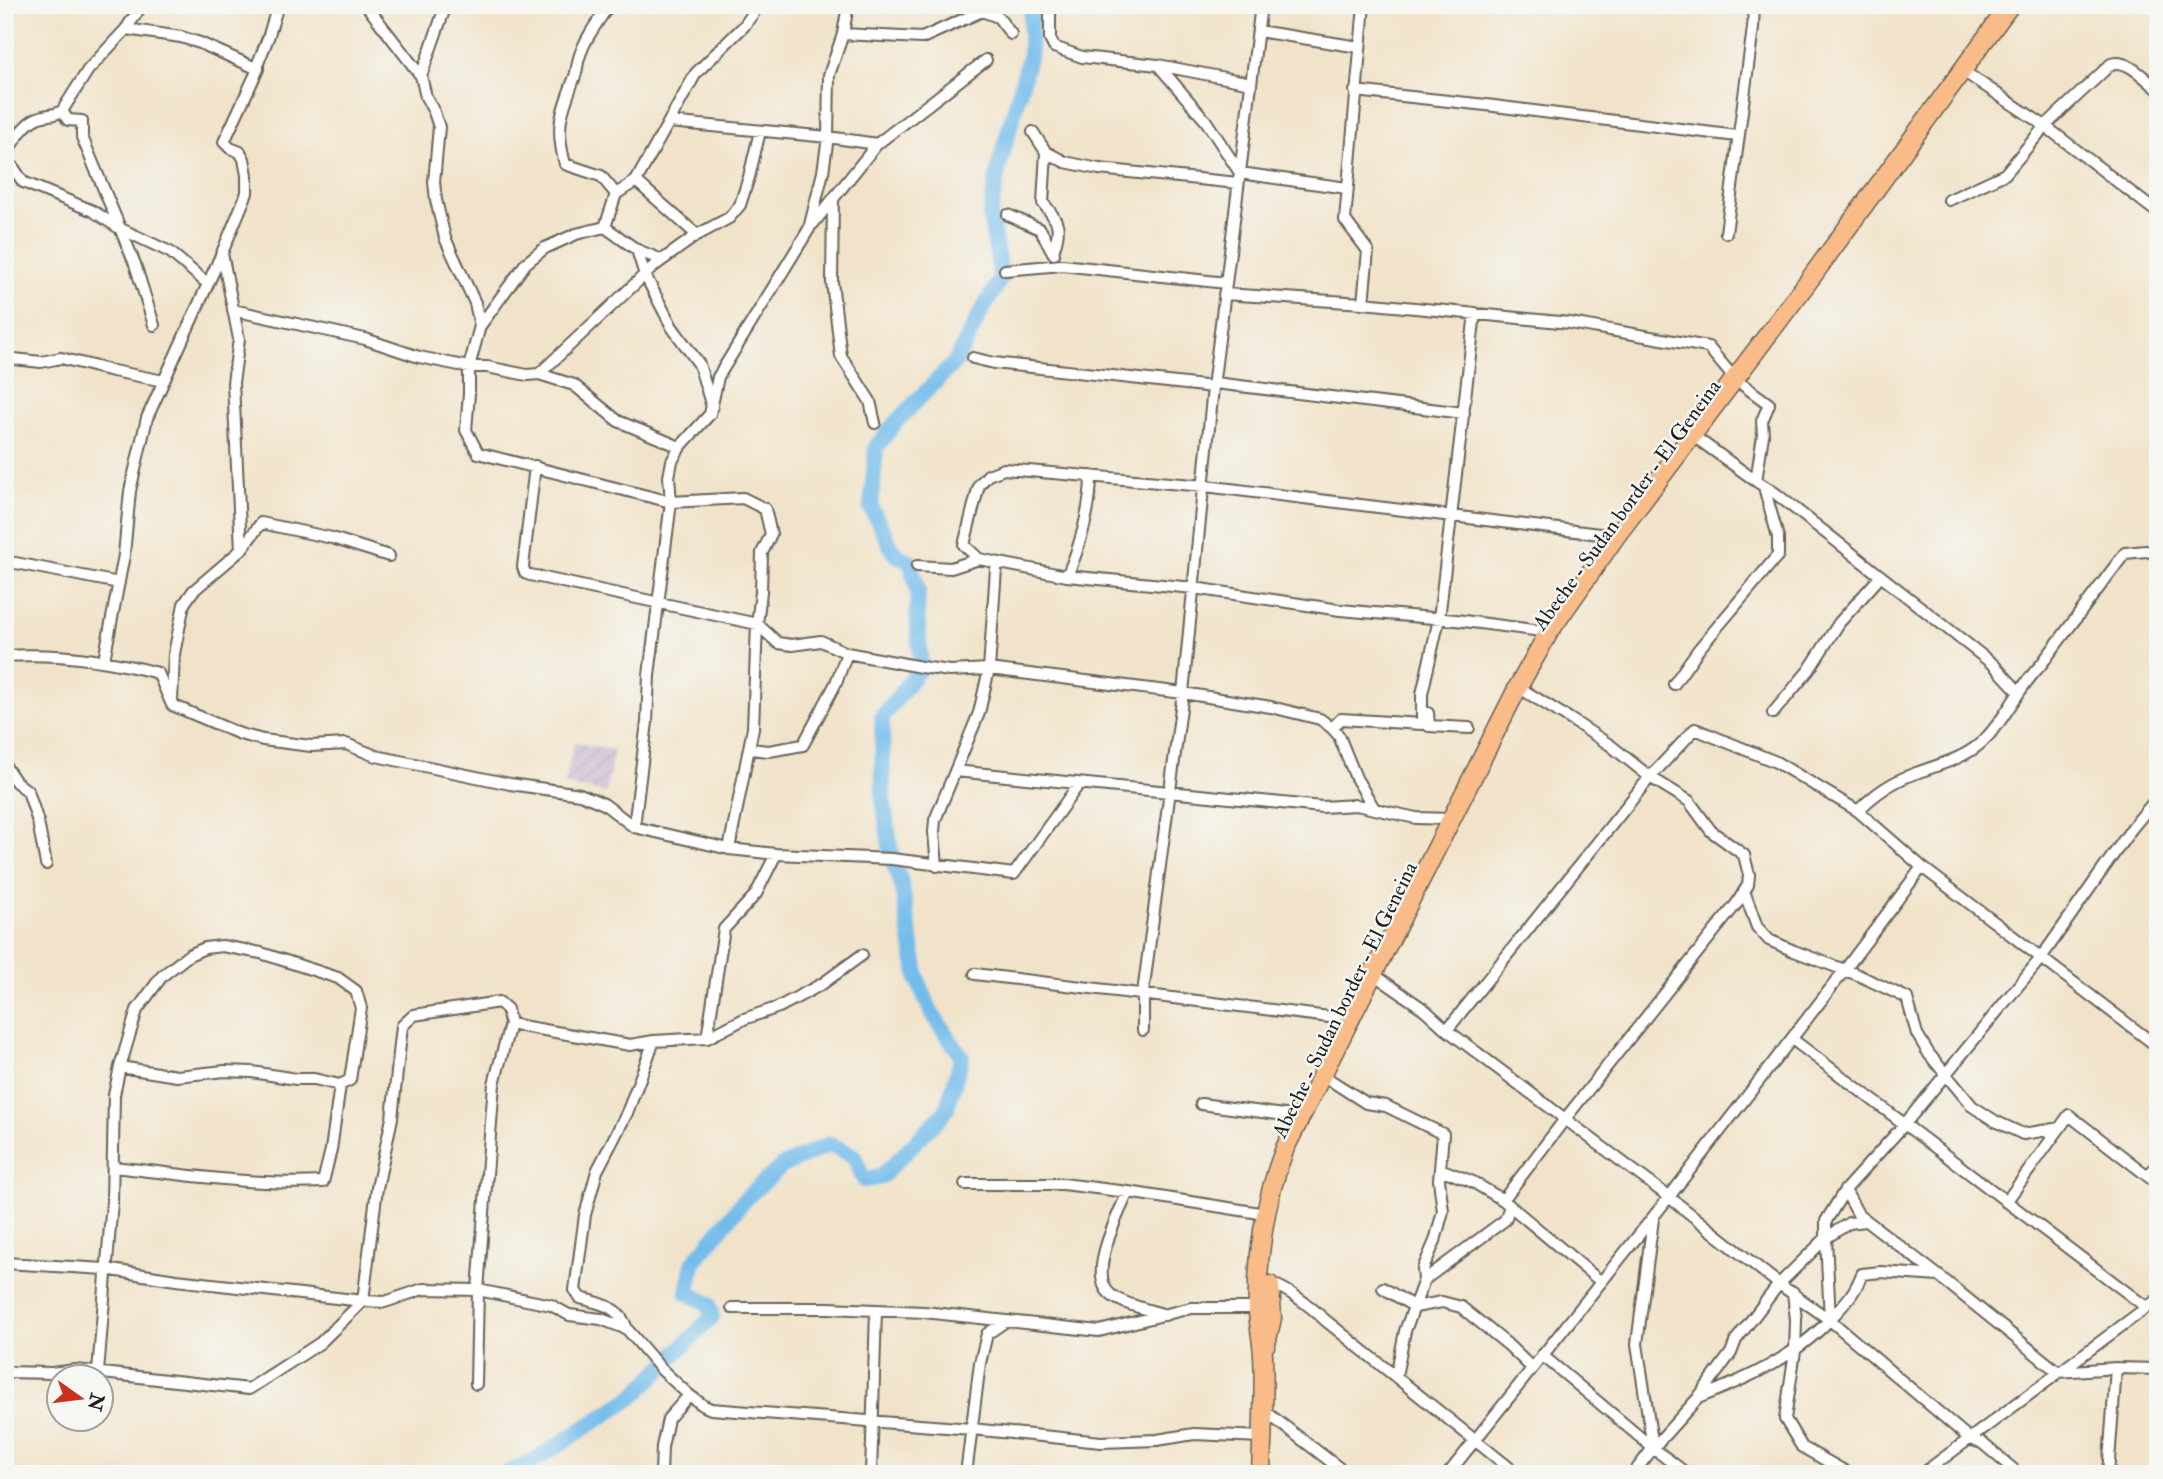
<svg xmlns="http://www.w3.org/2000/svg" width="2163" height="1479" font-family="'IM FELL Double Pica',serif">
<style>
.industrial{fill:url(#industrial-furrows)}
.lines{fill:none;stroke-linecap:round;stroke-linejoin:round}
.river{stroke:#72bceb;stroke-width:16}
.minor-casing{stroke:#676259;stroke-width:14}
.highway-casing{stroke:#676259;stroke-width:21}
.minor{stroke:#fff;stroke-width:10}
.highway{stroke:#f9bc89;stroke-width:18}
.labels{text-anchor:middle;dominant-baseline:central;stroke-width:5;stroke-linejoin:round;paint-order:stroke}
.street-label{font-size:21px;fill:#1c1c1c;stroke:#f6f6f2}
</style>
<defs>
<pattern id="industrial-furrows" width="10" height="10" patternUnits="userSpaceOnUse" patternTransform="scale(1.75)"><rect width="10" height="10" fill="#cdbed2"/><path d="M-1 1l2-2M0 10L10 0M9 11l2-2" fill="none" stroke="#afa3b4"/></pattern>
</defs>
<rect width="100%" height="100%" fill="#f6f6f2"/>
<filter id="ink" filterUnits="userSpaceOnUse"><feTurbulence type="fractalNoise" baseFrequency=".0143" numOctaves="2"/><feDisplacementMap in="SourceGraphic" scale="14" xChannelSelector="R" yChannelSelector="G"/><feConvolveMatrix kernelMatrix="1 2 1 2 8 2 1 2 1" color-interpolation-filters="sRGB"/></filter>
<filter id="wash" filterUnits="userSpaceOnUse"><feTurbulence type="fractalNoise" baseFrequency=".00686" numOctaves="4" result="noise"/><feDisplacementMap in="SourceGraphic" scale="28" xChannelSelector="R" yChannelSelector="G"/><feGaussianBlur stdDeviation="1.57" result="paint"/><feColorMatrix in="noise" values="0 0 0 0 0 0 0 0 0 0 0 0 0 0 0 0 0 1.4 0 .05"/><feComposite in="paint" operator="in"/></filter>
<g filter="url(#wash)">
<rect width="100%" height="100%" fill="#f1e3c9"/>
<!-- industrial -->
<path class="industrial" d="M574,742L614,750L606,793L565,785Z"/>
<g class="lines">
<!-- river -->
<path class="river" d="M506,1474L533,1461L633,1397L712,1317L709,1304L688,1293L693,1263L746,1198L782,1166L830,1144L854,1156L864,1180L881,1177L946,1111L962,1057L932,1014L918,980L901,882L892,859L883,798L882,717L921,667L917,614L918,590L910,562L895,554L871,508L876,447L896,422L956,361L979,316L1001,278L990,215L999,166L1030,54L1031,5"/>
</g>
</g>
<g filter="url(#ink)">
<g class="lines">
<!-- minor casing -->
<g class="minor-casing">
<path id="minor" d="M366,5L421,76L426,97L434,112L439,127L434,182L436,200L445,238L475,303L480,326
M609,5C598,22 585,38 579,58C577,65 577,72 574,79C561,113 555,127 565,164L601,176L616,194
M1050,5V39L1054,47L1082,57L1158,65L1206,121L1240,173L1347,188
M126,29L181,37L200,43L258,69
M1258,31L1359,47
M843,34L922,38L982,11L998,17L1011,34
M1158,65L1251,83
M1963,71L2045,126L2158,213
M421,76L446,5
M1355,91L1486,105L1737,136
M62,111L68,120L82,121V137L135,264L154,325
M669,122L828,137L877,144L986,60
M1033,132L1046,152L1043,203C1060,223 1061,227 1053,252
M1046,152L1065,162L1099,169L1238,183
M5,154C14,142 25,121 40,117C48,114 54,116 62,111L88,70L126,29L142,5
M5,161L13,167L23,182L93,211L119,228L170,252L208,284
M636,181L697,235
M833,199L832,282L841,356L870,401L875,423
M1949,200L2005,174L2045,126L2111,64C2127,58 2145,79 2158,89
M1008,215L1040,229L1054,254
M813,224L877,144
M605,227L637,250L662,260
M1726,233L1753,28L1754,5
M637,250L645,275L672,327L699,364L712,407
M1005,270L1062,265L1226,283
M1224,294L1363,303L1570,323L1708,347L1734,378
M1363,303L1368,251L1345,220L1364,5
M233,310L365,339L419,357L469,367H487L527,375L539,374L574,385L618,421L680,447
M5,358L41,362L61,358L108,370L164,381
M973,358L994,363L1213,387
M539,374L654,266L697,235L729,218L740,205L749,177L760,131
M1215,383L1464,413
M1743,385L1769,404L1762,421L1763,435L1756,481L1775,493L1994,665L2019,692
M1699,440L1756,481
M535,466L523,567L525,573L530,575L757,624L778,643L792,645L821,641L847,653L921,667L950,671L989,669L1183,693L1271,707L1320,719L1332,728L1339,736L1356,778L1374,808
M241,550L261,523L332,538L389,556
M5,561L119,583
M917,566L951,568L979,559
M1067,576C1080,547 1091,507 1091,476
M1549,632L1456,620L1340,610L1194,588L1067,576L979,559L964,545L979,485L988,475L1004,469L1205,486L1616,536
M5,656C56,653 109,660 158,673L172,705L240,734L263,740L311,746L346,744L376,756L510,784L580,794L604,804L634,827L729,849L776,854L892,859L1014,874L1079,784
M104,660L124,555L130,491L147,418L222,253L247,193V175L244,159L240,152L230,148L224,142L258,69V63L268,38L278,5
M1674,684L1698,650L1778,555V537L1764,487
M1518,687L1570,719L1610,745L1650,777L1689,801L1711,831L1744,855L1749,875L1748,885L1737,903L1565,1119L1669,1197L1779,1284L1830,1320L1970,1439L1982,1443L2019,1474
M172,701L174,654L184,604L193,591L241,550L233,383L239,339L222,253
M1428,713L1429,726L1469,728
M1773,713L1809,670L1839,623L1881,576
M1332,728L1341,719L1422,724V694L1439,619L1475,313
M750,749L769,751L803,745L836,683L847,653
M5,766L16,782L28,791L38,822L46,864
M955,771L1322,807L1356,805L1416,818L1452,819
M1858,811C1875,793 1893,781 1916,773C1938,765 1963,759 1981,743C2005,721 2017,689 2040,666L2125,553L2146,551L2158,554
M634,827L647,722L649,675L671,502L669,477L672,461L680,447L710,414L718,377L809,229L823,172L828,137L829,75L843,34L848,5
M729,849L753,728L757,624L761,592L762,553L771,534L765,509L743,498L671,502L478,453L466,430L469,394V367L480,326L526,263L545,248L576,234L605,227L616,194L636,181L696,73L744,26L759,5
M937,866L934,832L935,820L979,713L989,669L996,569
M1744,891L1757,927L1769,940L1794,951L1858,975L1907,998L1917,1034L1929,1054L1972,1106L1995,1121L2023,1134L2060,1128
M975,974L1354,1020
M1379,978L1425,1010L1447,1030L1565,1119L1503,1200
M1143,1030V993L1183,693L1213,387L1261,5
M1447,1030L1650,777L1695,729L1776,762L1858,811L1922,867L2158,1047
M707,1038L724,929L756,894L776,854
M1792,1039L2146,1307
M1330,1080L1366,1103L1386,1106L1443,1134L1439,1180L1443,1211L1435,1241L1423,1269L1424,1280L1405,1331L1396,1376
M1201,1104L1300,1117
M113,1167C182,1174 253,1186 323,1182L331,1150L340,1085
M1440,1169L1473,1182L1503,1200L1600,1281
M2148,1176L2158,1164
M965,1184H1063L1128,1192L1266,1214
M1845,1190L1858,1214L1939,1276
M1128,1192C1118,1215 1087,1274 1110,1294C1121,1304 1150,1310 1165,1315
M2006,1202L2069,1115L2158,1184
M5,1263L105,1269L176,1280L363,1301L377,1188L392,1118L402,1026L414,1015L499,1002L507,1009L510,1024
M1424,1280L1505,1220L1510,1206
M1268,1282C1290,1290 1308,1304 1325,1320L1517,1474
M1383,1288L1415,1307L1442,1302L1461,1307L1507,1344L1532,1368
M1793,1292L1796,1320L1795,1351L1785,1419L1802,1447L1850,1474
M732,1308H828L924,1312L1099,1331L1191,1308H1258
M1830,1320L1826,1238L1849,1223L1866,1221
M627,1329C620,1307 601,1303 580,1298L575,1290L585,1215L597,1171L627,1113L654,1041
M1542,1355L1653,1448L1687,1474
M5,1372L52,1373L75,1370L249,1389L320,1343L363,1301L385,1302L423,1289L478,1290L551,1305L569,1315L601,1319L627,1329L662,1370L689,1395L704,1406L711,1409L972,1429L1101,1442L1157,1440L1194,1434L1262,1437
M98,1372L112,1202L114,1095L120,1067L137,1010L162,976L189,955L205,948L222,946L261,953L338,978L356,991L361,1008L350,1080L340,1085L314,1079H296L252,1072L225,1071L177,1076L120,1067
M476,1384L478,1290L494,1084L510,1024L630,1045L654,1041L707,1038L744,1019L779,1007L822,984L862,955
M1698,1398C1749,1378 1798,1356 1835,1314C1848,1300 1855,1292 1862,1274L1881,1272L1939,1276L2058,1372L2116,1368L2158,1369
M1262,1409L1347,1474
M1653,1448L1637,1344L1653,1219
M661,1474L662,1447L668,1419L689,1395
M871,1474L876,1310
M966,1474L980,1363L987,1334L1006,1321
M1448,1474L1669,1197L1844,971L1922,867
M1633,1474L1653,1448L1698,1398L1731,1353L1736,1340L1779,1284L1826,1238V1221L1845,1190L1904,1125L2041,958L2132,828L2158,797
M1922,1474L2158,1299
M2108,1474L2116,1368"/>
</g>
<!-- highway casing -->
<g class="highway-casing">
<path id="highway" d="M1266,1344L1272,1318L1270,1285
M1261,1474C1262,1434 1265,1394 1263,1355C1262,1340 1259,1326 1258,1312C1256,1257 1265,1199 1285,1148L1518,687L1549,632L1616,536L1810,279L2010,5"/>
</g>
<!-- minor -->
<use href="#minor" class="minor"/>
<!-- highway -->
<use href="#highway" class="highway"/>
</g>
</g>
<g class="labels">
<!-- street labels -->
<g class="street-label">
<text transform="translate(1627 505) rotate(-54)">Abeche - Sudan border - El Geneina</text>
<text transform="translate(1345 1000) rotate(-64)">Abeche - Sudan border - El Geneina</text>
</g>
</g>
<!-- margin -->
<rect width="2163" height="1479" fill="none" stroke="#f6f6f2" stroke-width="28"/>
<!-- north arrow -->
<g transform="translate(80 1398) rotate(104)"><circle r="33" fill="#f6f6f2" stroke="#9f9f9c" stroke-width="2"/>
<path d="M0-5L12 26L0 18L-12 26Z" fill="#c8321e"/>
<text y="-10" font-size="19" font-weight="bold" text-anchor="middle" fill="#1c1c1c">N</text>
</g>
</svg>
